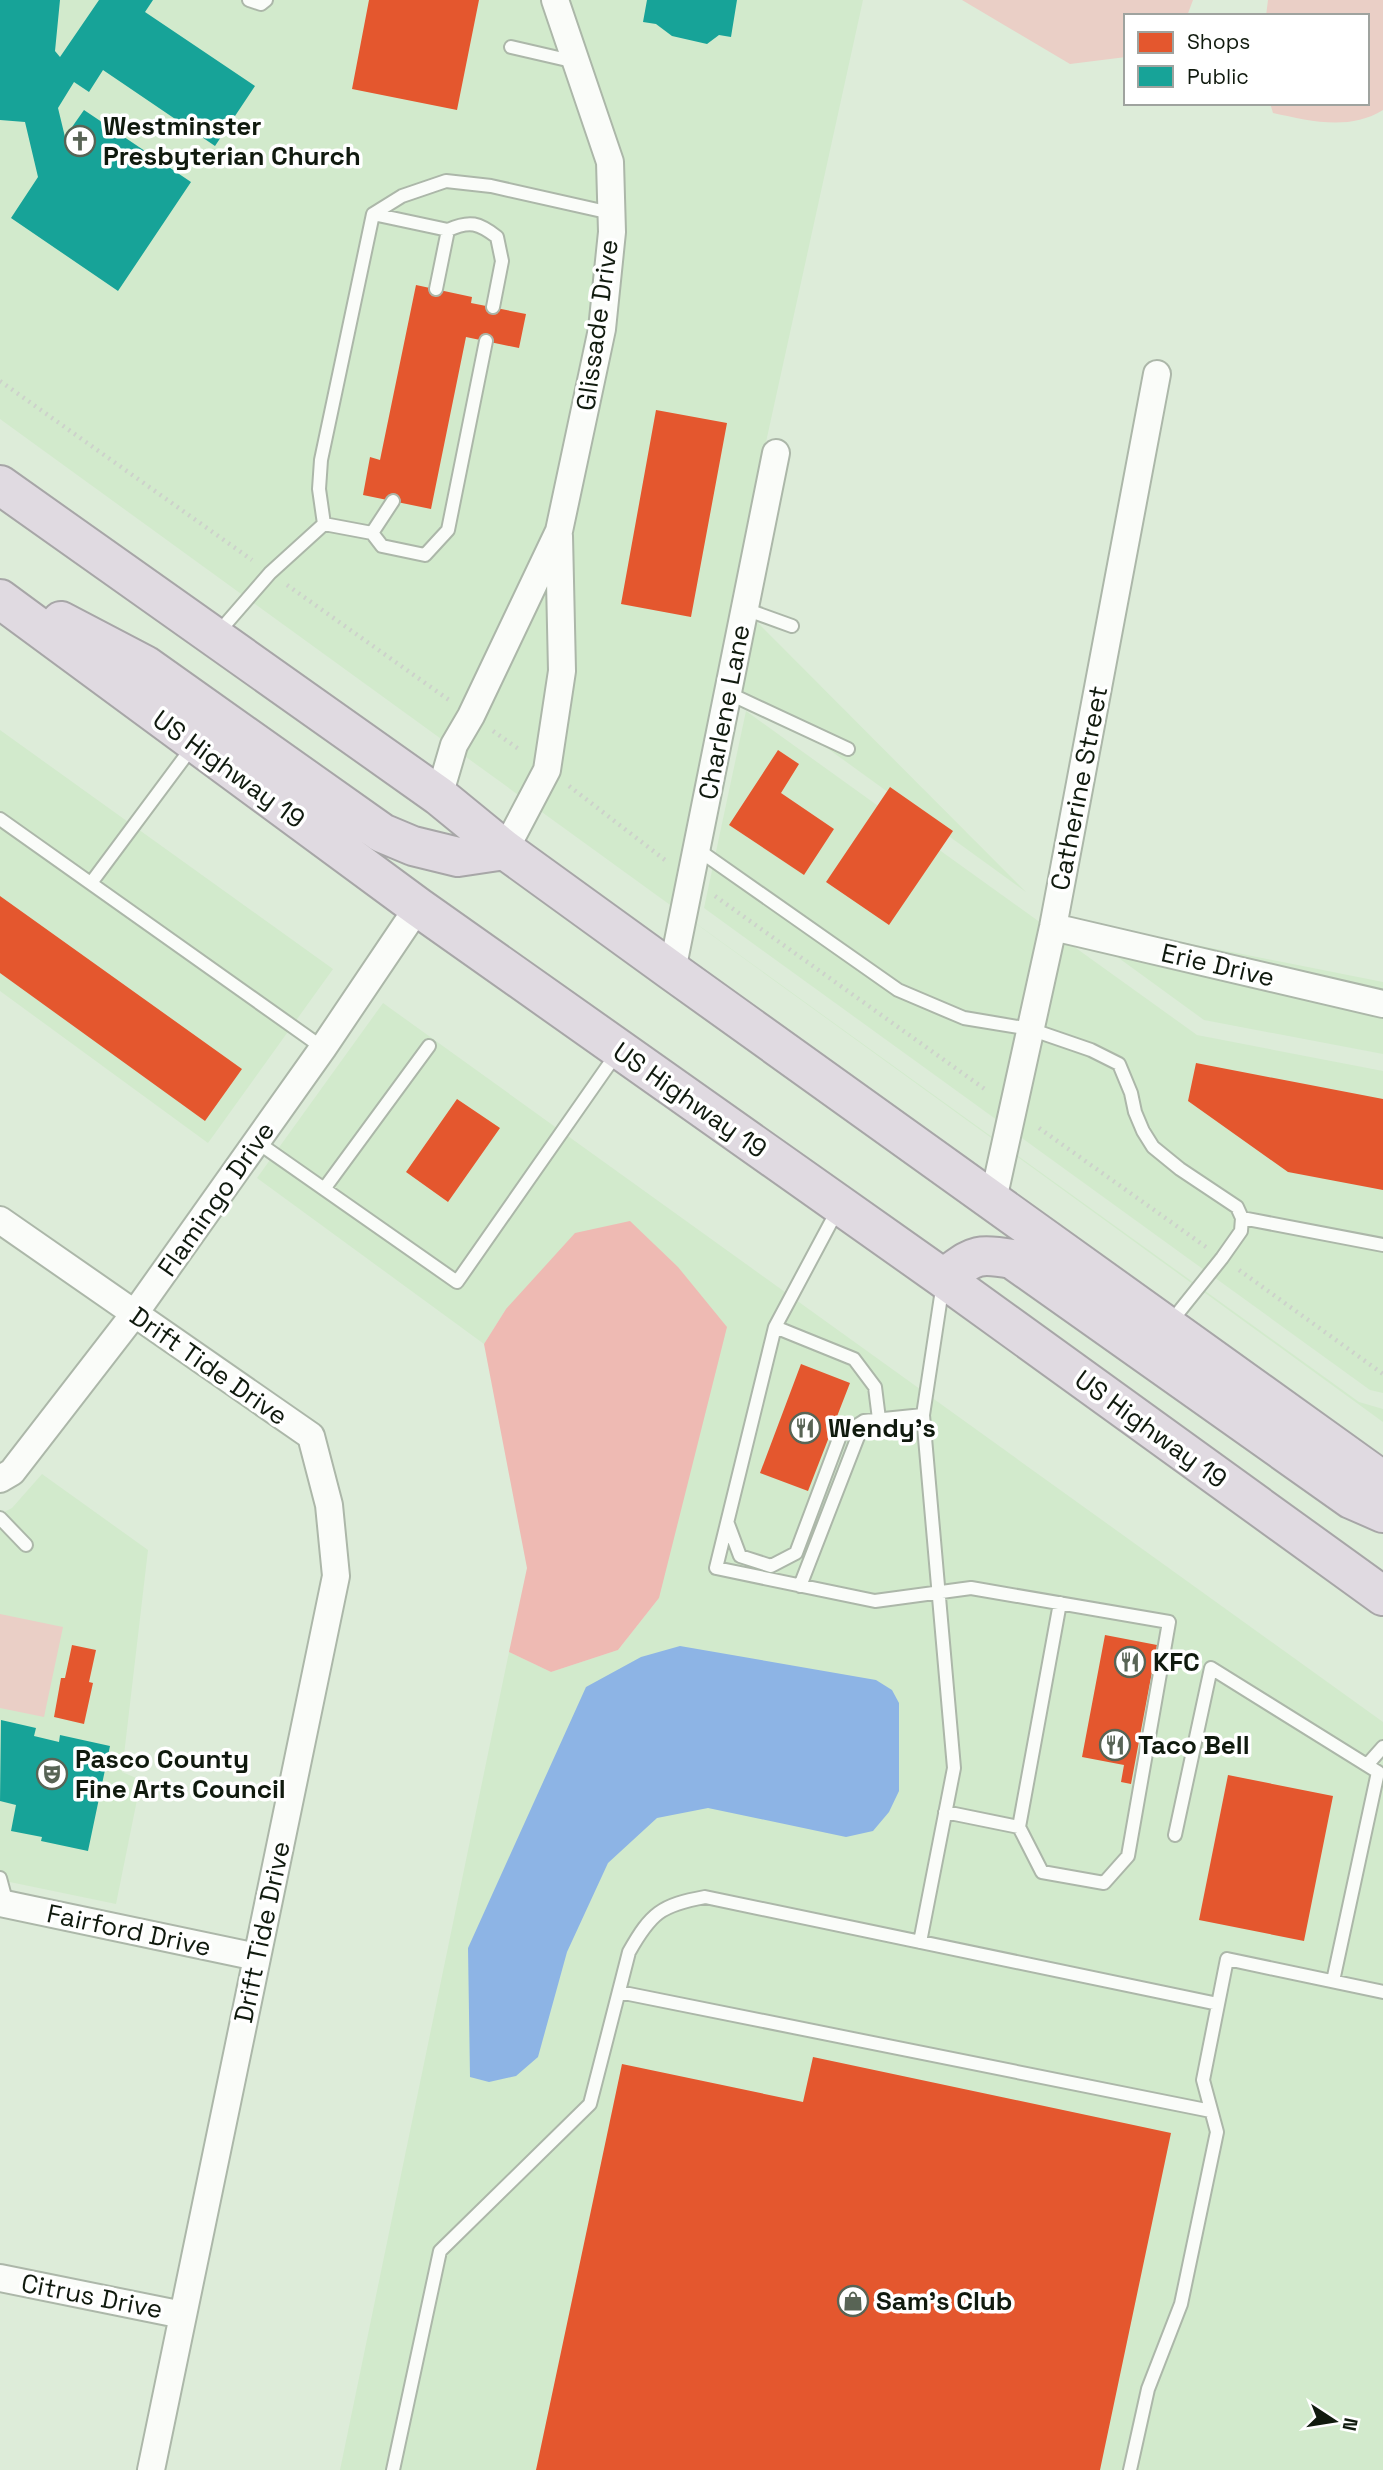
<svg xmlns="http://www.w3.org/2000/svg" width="1383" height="2470" font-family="'Space Grotesk',sans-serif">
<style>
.built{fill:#d2eacc}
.green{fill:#eacfc6}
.forest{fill:#eebab3}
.water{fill:#8db4e5}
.shops{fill:#e4572e}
.public{fill:#17a398}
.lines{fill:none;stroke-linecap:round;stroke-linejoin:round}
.lane-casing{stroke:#acb7a9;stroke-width:16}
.street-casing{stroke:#acb7a9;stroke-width:30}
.highway-casing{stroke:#a7a6a7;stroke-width:42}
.path{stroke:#cdd2cb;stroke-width:4.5;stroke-dasharray:2 5;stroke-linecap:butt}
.lane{stroke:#fafcf9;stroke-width:12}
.street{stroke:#fafcf9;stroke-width:26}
.highway{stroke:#e0dae1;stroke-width:38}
.labels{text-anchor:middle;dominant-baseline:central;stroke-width:7;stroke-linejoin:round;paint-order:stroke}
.poi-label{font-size:26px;font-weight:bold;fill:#101a0e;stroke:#fff;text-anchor:start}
.street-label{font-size:26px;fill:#101a0e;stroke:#fff}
</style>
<rect width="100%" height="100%" fill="#ddecd9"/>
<!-- built -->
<path class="built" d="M0,0H863L732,597L1026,892L758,698L728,707L694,922L1359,1402L1383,1409V1422L0,419Z
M746,711L1197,1035L1383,1071V1393L1370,1390L704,908Z
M0,730L333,969L208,1143L0,991Z
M1065,919L1383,982V1054L1204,1020Z
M383,1003L1383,1722V2470H340L509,1652L551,1672L618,1650L659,1598L506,1309L484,1344L257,1178Z
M42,1474L148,1550L122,1772L141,1780L116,1904L0,1880V1514L12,1508Z"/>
<!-- green -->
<path class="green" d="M962,0H1193L1187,16H1126V57L1070,64Z
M1268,0H1383V110C1349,131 1310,121 1273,113L1270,103H1367V16H1266Z
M0,1614L63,1627L44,1717L0,1708Z"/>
<!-- forest -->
<path class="forest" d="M630,1221L678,1267L727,1327L659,1598L618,1650L551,1672L509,1652L527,1568L484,1344L506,1309L575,1233Z"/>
<!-- water -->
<path class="water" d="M680,1646L876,1680L892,1690L899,1703V1791L889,1812L873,1831L846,1837L708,1808L657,1818L608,1863L567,1952L538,2057L516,2076L489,2082L470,2077L468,1948L586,1687L641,1657Z"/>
<!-- shops -->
<path class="shops" d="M369,0H479L457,110L352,89Z
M416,285L472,297L471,303L526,314L519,348L466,337L431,509L363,495L370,457L380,460Z
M656,410L727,423L691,617L621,604Z
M778,750L799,764L781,793L834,829L804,875L729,825Z
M890,787L953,831L889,925L826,882Z
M0,896L242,1069L205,1121L0,973Z
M1196,1063L1383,1099V1190L1288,1172L1188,1101Z
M457,1099L500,1128L448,1202L406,1172Z
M801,1364L850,1383L808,1491L760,1473Z
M1105,1635L1157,1645L1131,1784L1121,1782L1124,1765L1082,1757Z
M72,1645L96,1650L89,1682L93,1683L84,1724L54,1717L61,1678H65Z
M1228,1775L1333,1796L1304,1941L1199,1920Z
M813,2057L1171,2133L1100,2470H536L622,2064L803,2102Z"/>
<!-- public -->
<path class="public" d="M0,0H60L55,51L60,57L99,0H153L145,12L255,86L215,146L103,70L89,92L74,82L58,108L65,137L84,110L191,182L118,291L11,218L38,177L25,122L0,120Z
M647,0H737L731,37L719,35L707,44L672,36L656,24L643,22Z
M1,1720L36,1728L34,1736L59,1742L60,1735L110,1746L88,1851L41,1841L42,1837L11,1831L16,1805L0,1801Z"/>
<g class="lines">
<!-- lane casing -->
<g class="lane-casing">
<path id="lane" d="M249,0L261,4L266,0
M511,47L576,62
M373,214L448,230
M436,289L448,230C470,220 479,223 497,237L502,261L493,307
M393,501L372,533L382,546L425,555L448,530L486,341
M324,524L319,489L321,460L373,214L402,196L446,181L491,186L611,213
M324,524L372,533
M745,609L792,626
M217,634L270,573L324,524
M728,693L848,749
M0,819L323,1048
M697,849L898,990L964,1018L1030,1029L1091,1050L1119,1064L1131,1093L1135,1112L1143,1131L1153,1147L1180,1169L1237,1207L1242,1218L1241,1231L1222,1258L1170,1323
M91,883L193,746
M257,1142L457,1282L617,1053
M324,1189L429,1046
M838,1209L775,1327L716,1568L875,1601L971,1588L1169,1622L1128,1856L1104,1883L1042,1872L1019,1827
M1242,1218L1383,1245
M775,1327L854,1359L875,1387L879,1419
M0,1518L26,1545
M728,1524L740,1556L771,1566L796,1553L840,1436L864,1421
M800,1586L864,1421L923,1415
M1367,1765L1383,1747
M945,1812L1019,1827L1060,1603
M1175,1835L1211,1668L1378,1772L1333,1981
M0,1878L7,1904
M920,1942L954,1768L923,1415L943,1283
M619,1992L1211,2111
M393,2470L440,2251L590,2104L629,1952C651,1913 661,1905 705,1897L1218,2004
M1130,2470L1148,2389L1181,2304L1217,2132L1203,2080L1227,1959L1383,1992"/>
</g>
<!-- street casing -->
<g class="street-casing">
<path id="street" d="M439,796L454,745L471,716L559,531L602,329L612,232L610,162L555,0
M505,850L547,770L562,671L559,536
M1053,927L1383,1004
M672,971L776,453
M993,1200L1053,927L1157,374
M0,1220L311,1436L329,1505L336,1576L151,2470
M0,1479L12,1472L135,1313L323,1048L418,907
M0,1903L257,1957
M0,2278L183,2315"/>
</g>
<!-- highway casing -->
<g class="highway-casing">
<path id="highway" d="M0,485L439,796L505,850L672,971L1383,1481
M0,599L418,907L943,1278L1383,1596
M61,621L145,665L382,833L413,846L458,857L505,850
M943,1278C974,1257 973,1252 1012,1259L1351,1499L1383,1513"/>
</g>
<!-- path -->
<path class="path" d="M0,381L252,560
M287,585L449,700
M493,731L520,750
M569,786L665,860
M715,896L986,1090
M1039,1128L1206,1247
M1239,1270L1383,1374"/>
<!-- lane -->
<use href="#lane" class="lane"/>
<!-- street -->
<use href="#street" class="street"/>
<!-- highway -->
<use href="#highway" class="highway"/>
</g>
<!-- icons -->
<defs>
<g id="church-ring" transform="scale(1.575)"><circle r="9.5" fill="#fff" stroke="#586455" stroke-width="1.5"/><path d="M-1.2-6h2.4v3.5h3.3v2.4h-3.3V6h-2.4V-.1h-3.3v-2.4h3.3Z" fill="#586455"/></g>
<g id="restaurant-ring" transform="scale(1.575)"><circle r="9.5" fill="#fff" stroke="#586455" stroke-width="1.5"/><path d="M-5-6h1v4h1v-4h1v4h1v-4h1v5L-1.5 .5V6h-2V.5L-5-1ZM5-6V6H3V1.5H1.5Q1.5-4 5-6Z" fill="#586455"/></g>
<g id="theatre-ring" transform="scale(1.575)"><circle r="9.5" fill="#fff" stroke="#586455" stroke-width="1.5"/><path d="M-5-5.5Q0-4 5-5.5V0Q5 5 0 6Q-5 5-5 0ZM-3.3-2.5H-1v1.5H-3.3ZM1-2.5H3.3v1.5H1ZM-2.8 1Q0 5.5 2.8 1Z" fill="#586455"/></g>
<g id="shop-ring" transform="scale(1.575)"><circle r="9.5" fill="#fff" stroke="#586455" stroke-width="1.5"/><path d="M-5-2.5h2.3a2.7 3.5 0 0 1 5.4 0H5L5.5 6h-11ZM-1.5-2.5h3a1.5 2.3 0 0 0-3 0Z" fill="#586455"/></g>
</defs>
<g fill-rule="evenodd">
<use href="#church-ring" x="80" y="141"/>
<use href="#restaurant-ring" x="805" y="1428"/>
<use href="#restaurant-ring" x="1130" y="1662"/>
<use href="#restaurant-ring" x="1115" y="1745"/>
<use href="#theatre-ring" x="52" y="1774"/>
<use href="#shop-ring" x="853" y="2301"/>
</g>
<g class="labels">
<!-- poi labels -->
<g class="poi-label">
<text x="103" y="126">Westminster<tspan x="103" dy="30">Presbyterian Church</tspan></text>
<text x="828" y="1428">Wendy's</text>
<text x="1153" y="1662">KFC</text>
<text x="1138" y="1745">Taco Bell</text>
<text x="75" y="1759">Pasco County<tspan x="75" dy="30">Fine Arts Council</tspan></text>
<text x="876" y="2301">Sam's Club</text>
</g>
<!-- street labels -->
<g class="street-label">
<text transform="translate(597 325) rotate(-82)">Glissade Drive</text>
<text transform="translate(724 712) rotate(-79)">Charlene Lane</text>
<text transform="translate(229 769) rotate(36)">US Highway 19</text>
<text transform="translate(1079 788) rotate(-79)">Catherine Street</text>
<text transform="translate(1218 965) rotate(13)">Erie Drive</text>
<text transform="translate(690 1100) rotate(35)">US Highway 19</text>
<text transform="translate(216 1199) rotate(-55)">Flamingo Drive</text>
<text transform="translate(209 1366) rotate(35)">Drift Tide Drive</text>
<text transform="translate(1151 1429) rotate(36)">US Highway 19</text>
<text transform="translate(129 1930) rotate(12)">Fairford Drive</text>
<text transform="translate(262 1932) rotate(-78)">Drift Tide Drive</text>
<text transform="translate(92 2296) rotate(11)">Citrus Drive</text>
</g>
</g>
<!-- legend -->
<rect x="1124" y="14" width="245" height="91" fill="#ffffff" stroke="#9fa39f" stroke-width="2"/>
<rect x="1138" y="32" width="35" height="21" fill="#e4572e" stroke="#9fa39f" stroke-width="2"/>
<text x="1187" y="49" font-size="21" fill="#101a0e">Shops</text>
<rect x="1138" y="66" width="35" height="21" fill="#17a398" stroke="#9fa39f" stroke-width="2"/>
<text x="1187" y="84" font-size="21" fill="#101a0e">Public</text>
<!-- north arrow -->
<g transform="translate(1334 2421) rotate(102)" stroke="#ffffff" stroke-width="5" paint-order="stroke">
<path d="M0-5L12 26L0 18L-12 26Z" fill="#101a0e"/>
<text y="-10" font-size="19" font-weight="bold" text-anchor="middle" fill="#101a0e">N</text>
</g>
</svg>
